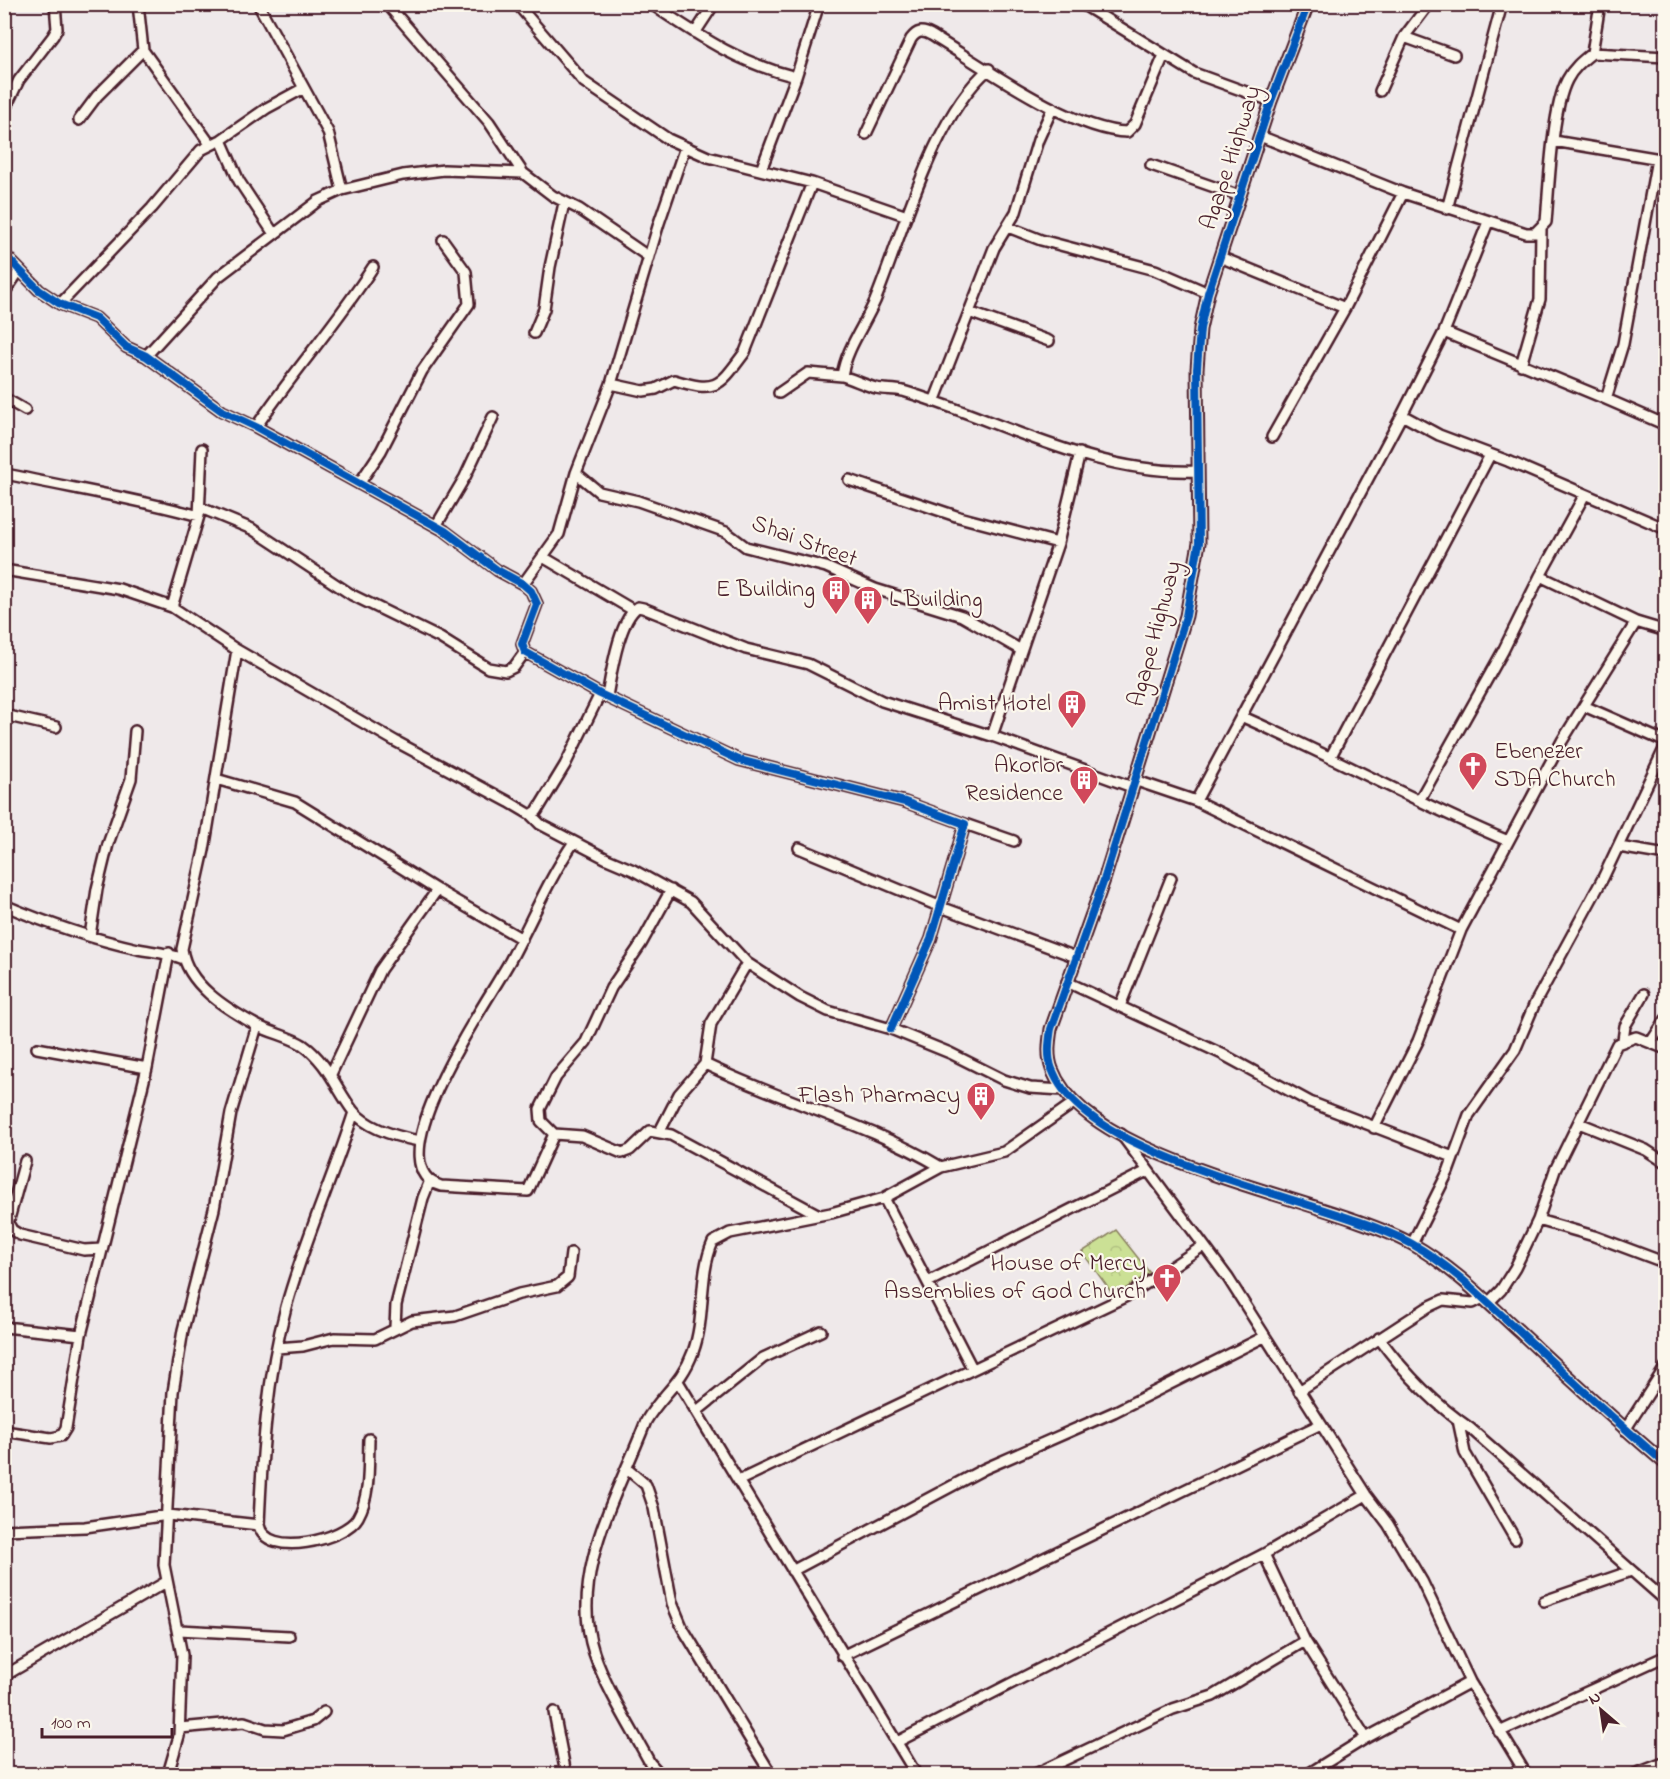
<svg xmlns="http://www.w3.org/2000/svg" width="1670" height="1779" font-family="'Indie Flower',sans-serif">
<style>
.forest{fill:url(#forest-crowns);stroke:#8a8060;stroke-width:1.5}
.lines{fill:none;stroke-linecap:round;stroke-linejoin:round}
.minor-casing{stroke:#4a1f2b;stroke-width:14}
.tertiary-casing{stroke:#4a1f2b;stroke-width:15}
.minor{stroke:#fbf7ec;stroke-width:9}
.tertiary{stroke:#fbf7ec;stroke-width:10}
.cycleway-casing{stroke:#fbf7ec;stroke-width:11}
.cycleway{stroke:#0057b8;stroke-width:8}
.labels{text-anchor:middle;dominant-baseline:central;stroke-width:4.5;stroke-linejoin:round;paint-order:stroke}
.street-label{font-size:24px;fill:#4a1f2b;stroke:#fbf7ec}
.poi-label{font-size:24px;fill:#4a1f2b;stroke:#fbf7ec;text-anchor:end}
</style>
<defs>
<pattern id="forest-crowns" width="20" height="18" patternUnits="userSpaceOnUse" patternTransform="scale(1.5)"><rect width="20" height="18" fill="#cbe095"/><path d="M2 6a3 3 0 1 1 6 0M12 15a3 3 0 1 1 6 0" fill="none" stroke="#b0c081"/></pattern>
</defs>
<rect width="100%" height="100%" fill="#efe9ea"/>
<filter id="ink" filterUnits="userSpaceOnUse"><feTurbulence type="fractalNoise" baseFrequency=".0167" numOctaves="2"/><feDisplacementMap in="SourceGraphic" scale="12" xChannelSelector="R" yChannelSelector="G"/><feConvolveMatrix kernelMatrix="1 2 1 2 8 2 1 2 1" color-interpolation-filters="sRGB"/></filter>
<g filter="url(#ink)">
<!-- forest -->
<path class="forest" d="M1116,1230L1150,1273L1114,1296L1082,1252Z"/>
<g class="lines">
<!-- minor casing -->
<g class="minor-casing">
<path id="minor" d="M258,4L328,132L342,190
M387,4L489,122L523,173L553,196L579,209L649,257
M517,4L584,82L668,139L708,157L812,183L907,216
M651,4C701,37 736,62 796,77
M1082,4L1194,73L1271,101
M695,33L714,4
M1404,37L1454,55
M143,50L210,144
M1592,53L1600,4
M989,69C933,116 903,233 875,301C864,326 846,349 842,376C853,379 864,385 876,388C885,390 894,389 903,391C1000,420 1093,475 1197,471
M1380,91L1404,37L1429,4
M4,111L19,80L53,36L57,29L55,4
M79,120L97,96L143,50L138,4
M866,134L911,39C917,31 922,30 931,35C981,65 1070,130 1127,132L1135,124L1164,55
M1260,136L1403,193L1526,233H1535L1546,222C1549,187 1552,109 1567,80C1573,68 1582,61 1592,53L1666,57
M221,140L239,181L274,234
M1554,141L1666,160
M1151,165L1240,196
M761,170L796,77L819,4
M1447,209L1502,4
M1008,227L1041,240L1155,270L1208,293
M4,254L39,290L60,304L96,318L126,347L146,356L222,411L256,427L445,531L497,570L523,584L531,591L537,604L522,644L525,652L600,694L739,760L905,802L965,824L931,939L891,1029
M1220,257L1345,308
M4,293L19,271
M60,304L152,208L201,150L221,140L267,108L304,88
M969,312L1049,341
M1444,332L1606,399L1623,344L1657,159
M534,333L544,309L550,267L564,203
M146,356L218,277L318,201L342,190L403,175L444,170L523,173
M1521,365L1540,299L1541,229
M611,384L643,391L656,389L674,380C717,393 719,387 745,352L812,183
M779,393L808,373L842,376
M4,398L25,410
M1606,399L1666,425
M934,402L994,248L1016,212L1038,140L1052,109
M1402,415L1439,435L1508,461L1666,529
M256,427C293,372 337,323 373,267
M1272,437L1345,308L1403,193
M576,473L599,492L638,501L726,532L746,547L826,567L875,589L962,616L1021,650
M6,474C70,488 135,498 199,516
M849,480L959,517L1058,543
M359,484L381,451L422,371L469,304L466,272L443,240
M201,508L252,529L352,595L440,638L488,668L506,671L514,667L525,652
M436,526L465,477L493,417
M543,557L633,610
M4,570L119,589L172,607L237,650L395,741L509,802L531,815L540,824L607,859L633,870L691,902L747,963L800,997L828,1011L891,1029L950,1053L1004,1080L1030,1088L1063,1090
M1540,576L1636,622L1666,631
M523,584L559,534L576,473L611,384L659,223L685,147
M172,607L199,516L202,449
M237,650L204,850L182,949C187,985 227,1009 256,1025C271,1033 289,1036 303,1045C327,1062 336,1088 353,1111C368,1129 398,1137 419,1141
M607,696C611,675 619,619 638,607L643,608L746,649L808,664L882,701L992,736L1132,787
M1584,706L1666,742
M4,715L56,727
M1243,717C1332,756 1418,803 1508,841
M992,736L1058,543L1080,453
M1331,756L1490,455
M216,779L295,802L437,890L522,939
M1134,780L1196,801L1461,930
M1420,799L1503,651L1540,576L1584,496
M1196,801L1402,415L1444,332L1488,222
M531,815L537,811L565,765L600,694
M965,824L1014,841
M1619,847L1666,855
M799,848L941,907L1076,957
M671,890L641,944L611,988L586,1042L556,1077L540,1109L541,1121L554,1134L582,1136L622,1153L630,1150L650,1131L671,1135L819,1215
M4,905C46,923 93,939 138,949C154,952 168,953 184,959
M90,936L97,889L108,844L131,779L135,731
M1067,982L1222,1054L1310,1102L1453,1157
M1120,1006L1171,878
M1623,1040L1625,1026L1644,994
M1651,1042L1666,1019
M37,1048L147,1068
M705,1064C783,1102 867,1123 941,1167
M331,1074L380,970L437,890
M354,1112C333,1178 304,1241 286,1307C267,1378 262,1452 259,1525C265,1559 346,1540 358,1517C371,1494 368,1464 369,1439
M1579,1123L1646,1150L1666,1163
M1374,1128L1418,1041L1461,930L1562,741L1636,622
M660,1131L679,1094L705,1064L711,1024L747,963
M554,1134L528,1191L441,1186C370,1166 493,994 511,959C532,920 549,878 574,842
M1121,1134L1228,1278L1366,1495L1388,1524L1422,1581L1470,1682L1526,1774
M25,1161L8,1223L12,1230L20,1235L84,1250L102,1249
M884,1198L972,1368
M1538,1220L1594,1236L1666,1263
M1412,1244L1448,1172L1469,1115L1515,1050L1535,1003L1603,878L1666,745
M928,1282L1147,1171
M1488,1303L1501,1290L1515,1268L1538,1220L1555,1170L1617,1044L1636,1037L1666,1049
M4,1327L81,1335
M395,1327L396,1305L423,1198L429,1183
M1379,1338C1406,1375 1434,1404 1471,1429L1666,1601
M277,1348L303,1346L334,1338L375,1339L412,1321L455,1316L519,1294L557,1286L568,1277L571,1253
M679,1383L916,1774
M1299,1391L1428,1307L1443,1300L1473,1303L1483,1298
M697,1411L763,1358L821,1331
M1458,1420L1465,1453L1515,1539
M1625,1430L1666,1366
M4,1431L51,1438L61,1436L66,1428L81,1335L147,1068L169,953
M627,1469L646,1485L654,1508L672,1603L682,1627L771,1774
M740,1480L1129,1295L1203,1246
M4,1530L85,1527L168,1515L259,1525
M1264,1554L1305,1641L1366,1738
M792,1571L984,1469L1114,1412L1264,1337
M1544,1601L1631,1571
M179,1630L289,1636
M842,1656L1321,1424
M4,1676L166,1582
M554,1712L566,1774
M180,1728L244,1722L265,1729L283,1730L313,1721L324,1712
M1499,1732L1666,1656
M897,1742L1264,1554L1366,1495
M4,1773L5,1774
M168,1774L179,1736L182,1655L164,1565L173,1392L183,1330L214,1209L231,1113L257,1026
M660,1774L650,1763C631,1727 607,1691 594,1653C568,1574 619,1492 646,1421C661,1395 682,1383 693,1352C706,1317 698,1276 713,1242L730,1233L831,1213L884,1198L941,1167L1004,1152L1075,1102
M1035,1774L1173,1709L1213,1696L1305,1641
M1308,1774L1366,1738L1470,1682
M1513,1774L1521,1766
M1635,1774L1666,1762"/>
</g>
<!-- tertiary casing -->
<g class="tertiary-casing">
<path id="tertiary" d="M1308,4L1271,101L1208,293L1200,329L1197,369L1199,543L1186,616L1104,880L1051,1029C1049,1042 1047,1056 1052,1069C1087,1164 1328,1197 1412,1244C1453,1267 1487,1302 1521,1333C1569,1378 1616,1422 1666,1464"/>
</g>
<!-- minor -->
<use href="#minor" class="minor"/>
<!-- tertiary -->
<use href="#tertiary" class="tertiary"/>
<!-- cycleway casing -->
<g class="cycleway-casing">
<path id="cycleway" d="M1308,4L1271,101L1208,293L1200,329L1197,369L1199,543L1186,616L1104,880L1051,1029C1049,1042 1047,1056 1052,1069C1087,1164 1328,1197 1412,1244C1453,1267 1487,1302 1521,1333C1569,1378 1616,1422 1666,1464
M4,254L39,290L60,304L96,318L126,347L146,356L222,411L256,427L445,531L497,570L523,584L531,591L537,604L522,644L525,652L600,694L739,760L905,802L965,824L931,939L891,1029"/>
</g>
<!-- cycleway -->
<use href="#cycleway" class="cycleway"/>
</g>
</g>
<!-- icons -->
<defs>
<g id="building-pin" transform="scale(1.5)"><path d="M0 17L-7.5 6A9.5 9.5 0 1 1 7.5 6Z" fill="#d1495b" stroke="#fbf7ec"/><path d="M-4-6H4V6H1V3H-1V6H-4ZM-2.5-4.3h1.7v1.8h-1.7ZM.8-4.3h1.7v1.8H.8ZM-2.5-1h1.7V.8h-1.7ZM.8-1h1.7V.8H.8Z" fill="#fff"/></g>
<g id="church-pin" transform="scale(1.5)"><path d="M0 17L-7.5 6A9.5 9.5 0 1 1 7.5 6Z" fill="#d1495b" stroke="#fbf7ec"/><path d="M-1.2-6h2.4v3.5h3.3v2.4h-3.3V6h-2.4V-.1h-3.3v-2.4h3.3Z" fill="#fff"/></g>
</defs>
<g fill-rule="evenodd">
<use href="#building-pin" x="836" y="590"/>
<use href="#building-pin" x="868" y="600"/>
<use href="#building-pin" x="1072" y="704"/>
<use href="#church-pin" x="1473" y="766"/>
<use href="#building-pin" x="1084" y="780"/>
<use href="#building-pin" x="981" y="1096"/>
<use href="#church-pin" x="1167" y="1278"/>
</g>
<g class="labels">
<!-- street labels -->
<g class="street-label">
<text transform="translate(1232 158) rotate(-72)">Agape Highway</text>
<text transform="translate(804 542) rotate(20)">Shai Street</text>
<text transform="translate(1156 634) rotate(-75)">Agape Highway</text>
</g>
<!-- poi labels -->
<g class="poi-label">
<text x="815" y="590">E Building</text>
<text x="889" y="600" text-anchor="start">L Building</text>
<text x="1051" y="704">Amist Hotel</text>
<text x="1494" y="752" text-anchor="start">Ebenezer<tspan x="1494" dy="28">SDA Church</tspan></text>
<text x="1063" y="766">Akorlor<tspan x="1063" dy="28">Residence</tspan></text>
<text x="960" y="1096">Flash Pharmacy</text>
<text x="1146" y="1264">House of Mercy<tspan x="1146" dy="28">Assemblies of God Church</tspan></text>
</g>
</g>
<!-- margin -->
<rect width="1670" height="1779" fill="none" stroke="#fbf7ec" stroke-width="24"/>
<rect x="12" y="12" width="1646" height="1755" fill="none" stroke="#4a1f2b" stroke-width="2" filter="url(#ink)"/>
<!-- north arrow -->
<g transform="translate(1601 1710) rotate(331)" stroke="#fbf7ec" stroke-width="4.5" paint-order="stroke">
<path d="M0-4.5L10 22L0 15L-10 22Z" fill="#4a1f2b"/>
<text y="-9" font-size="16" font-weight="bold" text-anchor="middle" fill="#4a1f2b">N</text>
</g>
<!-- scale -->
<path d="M42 1728v9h130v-9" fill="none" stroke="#4a1f2b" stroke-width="3"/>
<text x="51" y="1728" font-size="18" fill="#4a1f2b" stroke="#fbf7ec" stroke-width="4.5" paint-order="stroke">100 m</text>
</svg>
